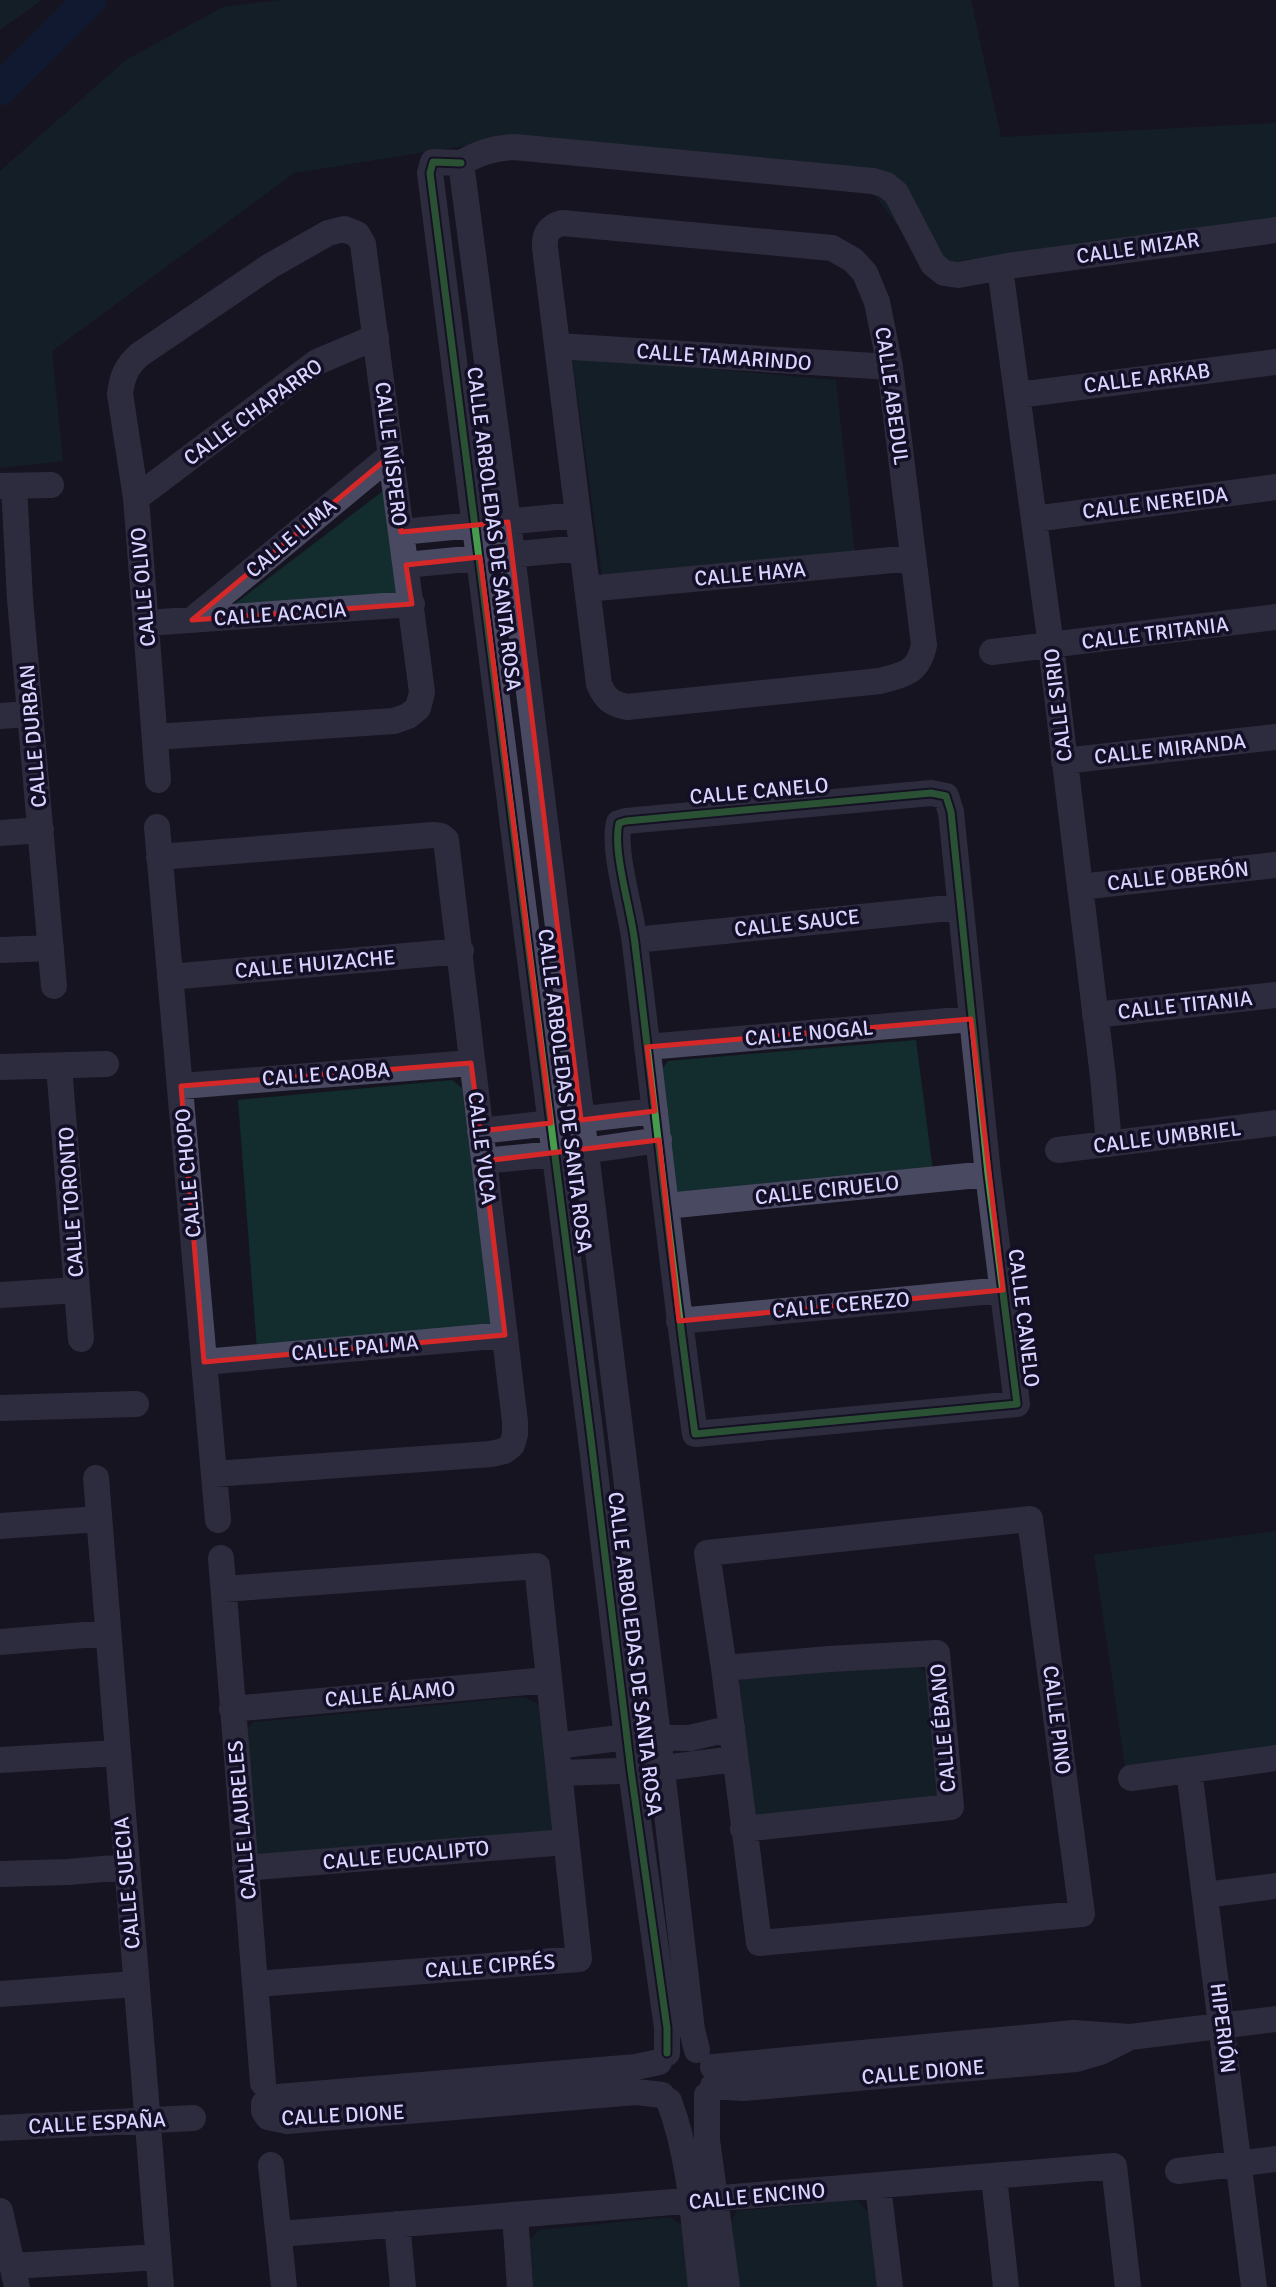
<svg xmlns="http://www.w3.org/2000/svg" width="1276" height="2287" font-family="Signika,sans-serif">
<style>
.green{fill:#132c2d}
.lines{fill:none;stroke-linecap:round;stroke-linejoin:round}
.river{stroke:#0d2144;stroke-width:33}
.minor{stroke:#4a4962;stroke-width:26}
.cycleway-casing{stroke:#130f26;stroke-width:11}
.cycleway{stroke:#469c4c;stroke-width:7}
.marked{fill:none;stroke:#d62828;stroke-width:5;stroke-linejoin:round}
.labels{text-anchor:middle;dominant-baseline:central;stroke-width:7;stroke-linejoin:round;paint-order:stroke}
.street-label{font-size:21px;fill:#d9d4ff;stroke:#130f26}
</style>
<rect width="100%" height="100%" fill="#161421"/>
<!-- green -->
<path class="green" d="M0,0H42L0,30Z
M280,0H971L1001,137L1276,123V224L1016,252L927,266L872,191L464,146L294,173L52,351L63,461L0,468V171L126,60L223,7Z
M572,357L836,380L855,554L602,576Z
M383,491L397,597L232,606Z
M916,1040L933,1171L686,1197L674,1188L657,1076L668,1061Z
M452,1080L462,1088L491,1322L483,1332L257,1350L238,1100Z
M1276,1531V1753L1126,1773L1094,1555Z
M914,1663L927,1673L941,1792L931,1806L759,1821L750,1809L735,1689L742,1678Z
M524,1697L542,1706L555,1826L545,1840L264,1865L252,1849L242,1734L254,1722Z
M857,2200L868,2212L878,2287H737L729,2227L736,2211Z
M670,2217L682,2226L690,2287H529L526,2243L539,2230Z"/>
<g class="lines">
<!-- river -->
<path class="river" d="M0,89L90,0"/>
<!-- minor -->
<path class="minor" d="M461,163L433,162L430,173L591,1439L631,1771L667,2028V2053
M461,163L508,522L658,1736L692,2030L697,2050
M461,163C479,153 493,148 514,147L873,181L886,185L896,193L933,264L944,273L958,275L1008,266L1276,230
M562,223L832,248L853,260L865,273L877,302L890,367L924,645C918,673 905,674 880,681L627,707C612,704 605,699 599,684L545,248C544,234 548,227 562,223Z
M1000,268L1051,646L1103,1077L1109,1144
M558,346L890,367
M1018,395L1276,362
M0,486L51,485
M14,486L20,599L54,986
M136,498L317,362L376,337
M1034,519L1276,487
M401,532L577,515
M406,565L581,548
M587,589L913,558
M192,620L390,456
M147,623L412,604
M992,652L1276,617
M0,716L30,714
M155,737L394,721L408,716L418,708L422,692L363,244L357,234L344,229L328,233L270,266L139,355C126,367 122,377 120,394L136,498L158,780
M1064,761L1276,737
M931,793L946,796L951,812L988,1174L1017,1404L695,1434C672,1271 655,1107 635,944C632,913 612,851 619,823L626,821Z
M157,827L218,1520
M0,833L41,830
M159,857L433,835L441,836L446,840L515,1422V1434L512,1445L504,1451L491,1454L214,1474
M1080,887L1276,865
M635,940L959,907
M0,950L51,948
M170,977L461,951
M1095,1015L1276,995
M647,1047L971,1019
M59,1066L81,1339
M0,1067L106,1064
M181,1086L471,1063
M480,1131L655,1111
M1058,1150L1276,1123
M484,1161L585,1151L659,1140
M666,1206L988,1174
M0,1295L77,1290
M679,1321L1003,1290
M204,1362L505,1335
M0,1408L136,1404
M96,1478L161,2287
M1030,1519L1082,1914L759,1943L724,1668L707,1553Z
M0,1526L99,1519
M221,1558L263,2083
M224,1589L537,1566L579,1959L256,1984
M0,1642L108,1633
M724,1668L829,1659L937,1653L951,1807L743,1829
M232,1709L548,1680
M556,1746L627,1737L690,1738L732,1728
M0,1760L117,1753
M1189,1770L1254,2287
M560,1773L648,1770L735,1759
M1131,1778L1276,1758
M245,1868L566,1842
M0,1874L68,1872L126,1867
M1205,1895L1276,1886
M0,1994L135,1984
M659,2062L636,2067L278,2097L264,2104V2111L268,2117L287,2121L636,2092L662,2095
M713,2067L1074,2033L1130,2037L1276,2019
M713,2086L743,2088L1076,2059L1100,2052L1130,2037
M707,2095V2140L727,2287
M669,2101C691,2159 694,2226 701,2287
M0,2128L193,2118
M271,2165L284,2287
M1178,2171L1276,2159
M994,2177L1006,2287
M878,2186L890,2287
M0,2211L17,2287
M515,2215L520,2287
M397,2224L403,2287
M279,2234L1114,2166L1128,2287
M13,2266L158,2257"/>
<!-- cycleway casing -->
<g class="cycleway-casing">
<path id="cycleway" d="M461,163L433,162L430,173L591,1439L631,1771L667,2028V2053
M931,793L946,796L951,812L988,1174L1017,1404L695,1434C672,1271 655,1107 635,944C632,913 612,851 619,823L626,821Z"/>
</g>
<!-- cycleway -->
<use href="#cycleway" class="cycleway"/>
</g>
<!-- marked area -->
<path d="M0 0H1276V2287H0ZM390,456L401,532L508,522L581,1120L655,1111L647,1047L971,1019L1003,1290L679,1321L659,1140L484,1161L505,1335L204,1362L181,1086L471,1063L480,1131L551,1123L480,557L406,565L412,604L192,620Z" fill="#161421" fill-opacity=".55" fill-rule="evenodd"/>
<path class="marked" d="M390,456L401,532L508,522L581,1120L655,1111L647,1047L971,1019L1003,1290L679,1321L659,1140L484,1161L505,1335L204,1362L181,1086L471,1063L480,1131L551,1123L480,557L406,565L412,604L192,620Z"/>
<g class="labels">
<!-- street labels -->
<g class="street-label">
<text transform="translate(1138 248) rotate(-8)">CALLE MIZAR</text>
<text transform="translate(724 357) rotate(4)">CALLE TAMARINDO</text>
<text transform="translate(1147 378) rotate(-7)">CALLE ARKAB</text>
<text transform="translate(892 396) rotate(82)">CALLE ABEDUL</text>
<text transform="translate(253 412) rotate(-36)">CALLE CHAPARRO</text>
<text transform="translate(391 454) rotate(83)">CALLE NÍSPERO</text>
<text transform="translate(1155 503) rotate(-7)">CALLE NEREIDA</text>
<text transform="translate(494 529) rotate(83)">CALLE ARBOLEDAS DE SANTA ROSA</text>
<text transform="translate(291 538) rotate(-40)">CALLE LIMA</text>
<text transform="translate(750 574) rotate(-5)">CALLE HAYA</text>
<text transform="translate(143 587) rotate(-95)">CALLE OLIVO</text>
<text transform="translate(280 614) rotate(-4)">CALLE ACACIA</text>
<text transform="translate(1155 633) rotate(-7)">CALLE TRITANIA</text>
<text transform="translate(1058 705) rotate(-97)">CALLE SIRIO</text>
<text transform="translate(33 736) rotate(-95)">CALLE DURBAN</text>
<text transform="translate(1170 749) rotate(-6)">CALLE MIRANDA</text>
<text transform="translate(759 791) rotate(-5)">CALLE CANELO</text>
<text transform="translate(1178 876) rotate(-6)">CALLE OBERÓN</text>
<text transform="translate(797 923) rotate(-6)">CALLE SAUCE</text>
<text transform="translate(315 964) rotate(-5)">CALLE HUIZACHE</text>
<text transform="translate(1185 1005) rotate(-6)">CALLE TITANIA</text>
<text transform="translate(809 1033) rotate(-5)">CALLE NOGAL</text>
<text transform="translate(326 1074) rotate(-4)">CALLE CAOBA</text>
<text transform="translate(565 1091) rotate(83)">CALLE ARBOLEDAS DE SANTA ROSA</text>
<text transform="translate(1167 1137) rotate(-7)">CALLE UMBRIEL</text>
<text transform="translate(482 1148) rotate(83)">CALLE YUCA</text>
<text transform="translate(188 1173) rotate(-95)">CALLE CHOPO</text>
<text transform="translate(827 1190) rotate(-6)">CALLE CIRUELO</text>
<text transform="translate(71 1202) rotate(-94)">CALLE TORONTO</text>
<text transform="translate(841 1305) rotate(-5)">CALLE CEREZO</text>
<text transform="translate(1024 1318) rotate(83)">CALLE CANELO</text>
<text transform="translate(355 1348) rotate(-5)">CALLE PALMA</text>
<text transform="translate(635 1654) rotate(83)">CALLE ARBOLEDAS DE SANTA ROSA</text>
<text transform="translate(390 1694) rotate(-5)">CALLE ÁLAMO</text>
<text transform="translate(1057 1720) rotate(83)">CALLE PINO</text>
<text transform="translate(943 1728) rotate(-95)">CALLE ÉBANO</text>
<text transform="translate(242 1820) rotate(-95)">CALLE LAURELES</text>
<text transform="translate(406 1855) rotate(-5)">CALLE EUCALIPTO</text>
<text transform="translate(127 1883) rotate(-95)">CALLE SUECIA</text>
<text transform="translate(490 1966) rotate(-4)">CALLE CIPRÉS</text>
<text transform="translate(1223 2028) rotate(83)">HIPERIÓN</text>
<text transform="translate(923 2072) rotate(-5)">CALLE DIONE</text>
<text transform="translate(343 2115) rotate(-3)">CALLE DIONE</text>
<text transform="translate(97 2123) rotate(-3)">CALLE ESPAÑA</text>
<text transform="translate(757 2196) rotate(-5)">CALLE ENCINO</text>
</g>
</g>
</svg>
